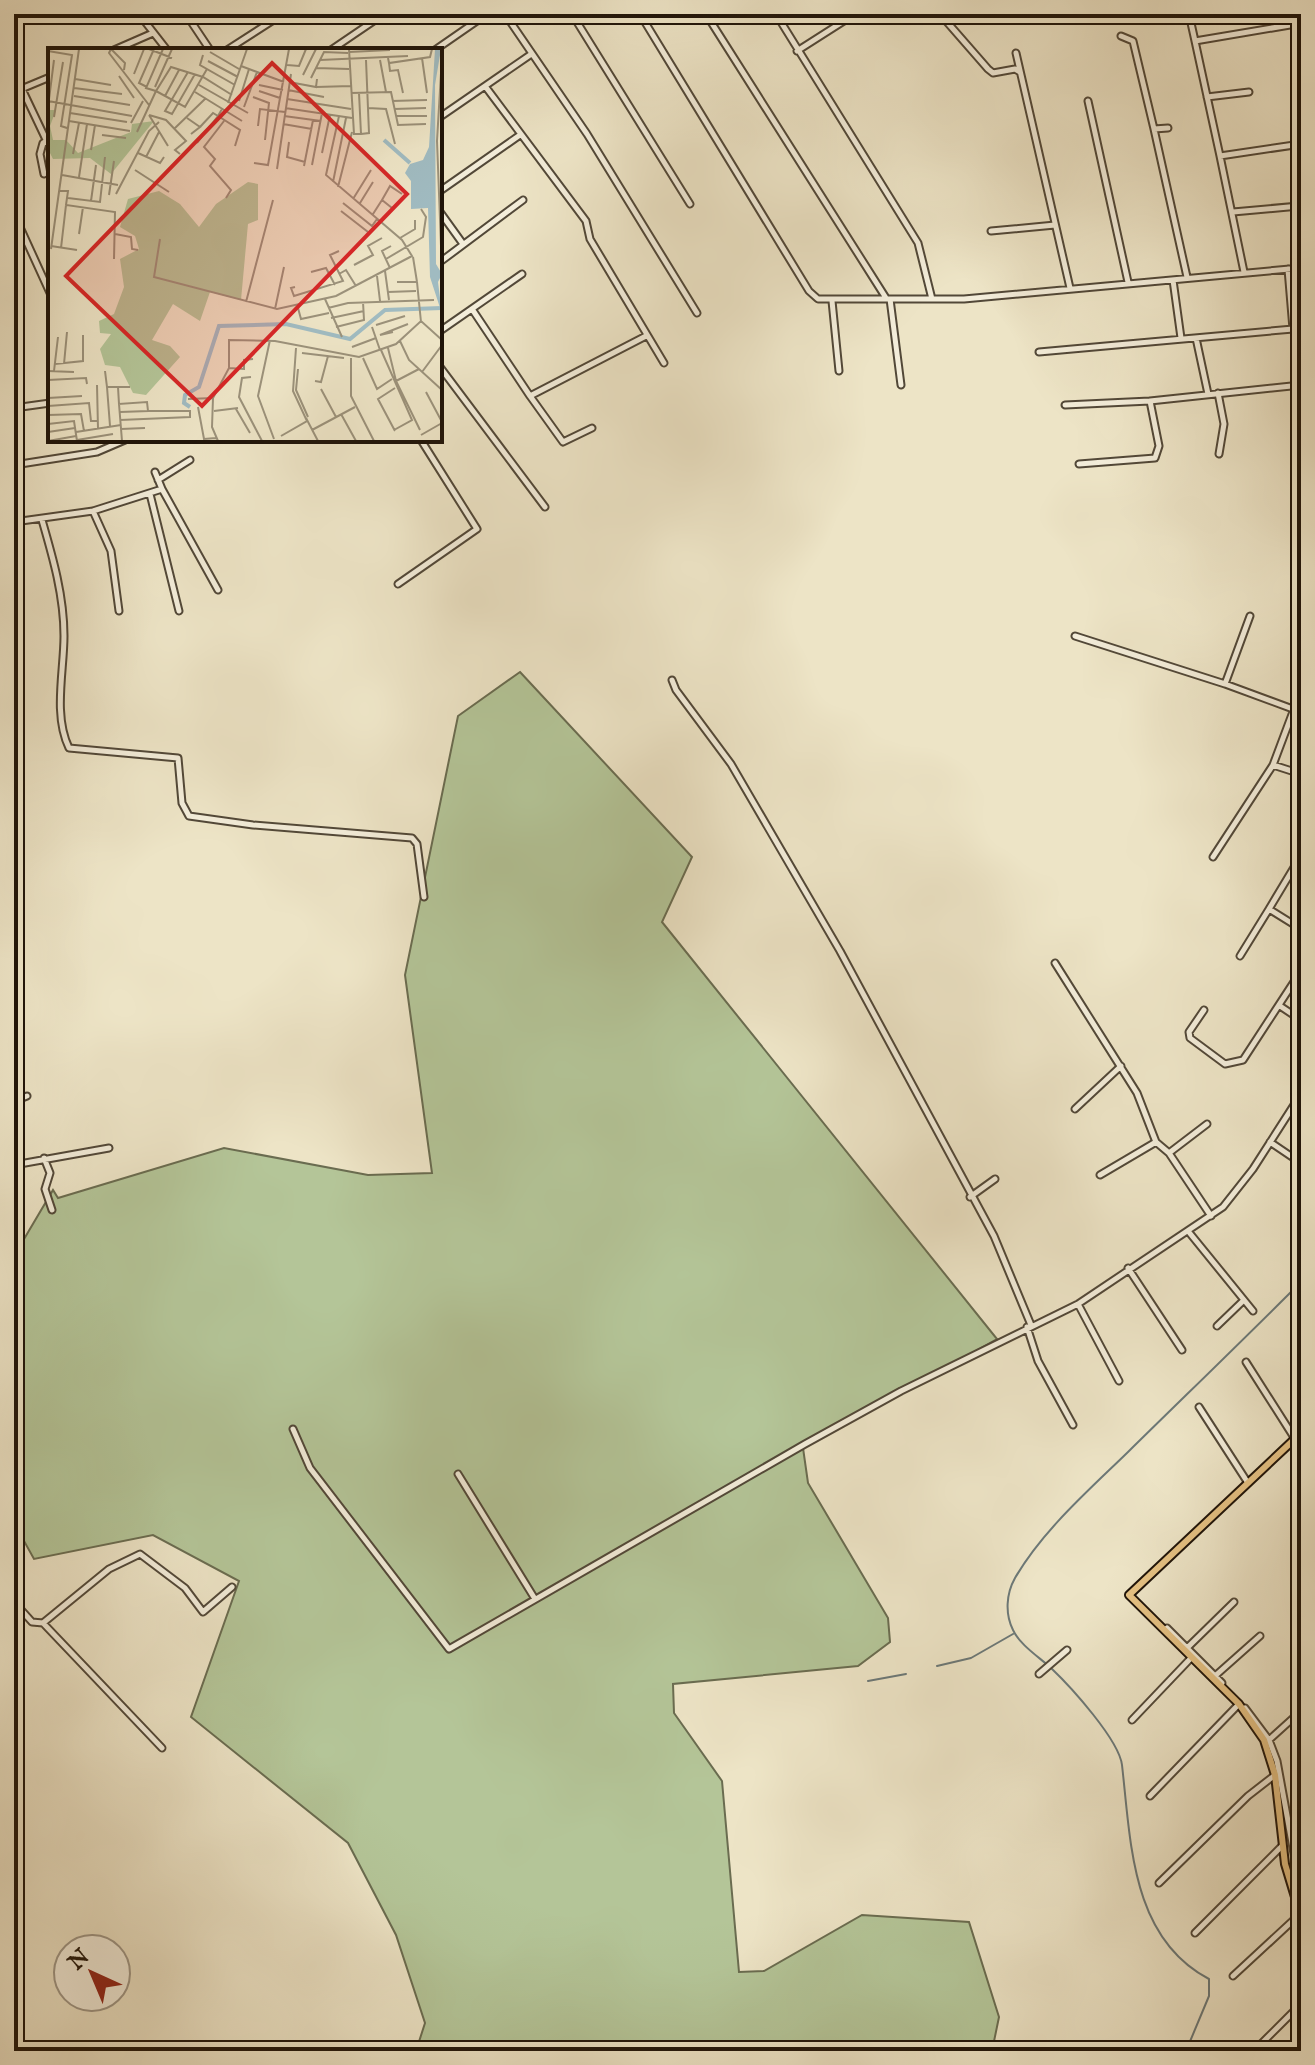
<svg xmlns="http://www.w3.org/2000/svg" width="1315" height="2065" font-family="'IM FELL English',serif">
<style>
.green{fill:#b4c598;stroke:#6a6c50;stroke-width:2}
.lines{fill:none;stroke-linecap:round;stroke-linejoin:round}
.stream{stroke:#6c7877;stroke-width:2}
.minor-casing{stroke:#524838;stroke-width:9}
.major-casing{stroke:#1f1409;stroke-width:10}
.minor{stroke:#f3edda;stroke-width:5}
.major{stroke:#e6c283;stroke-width:6}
.inset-river{fill:none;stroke:#a0bbc1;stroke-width:4}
.inset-road{fill:none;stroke:#9b917a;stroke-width:2}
.view{fill:#d62828;fill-opacity:0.15;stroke:#d62828;stroke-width:4}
.inset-edge{fill:none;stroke:#1f1409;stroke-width:4}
</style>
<rect width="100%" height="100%" fill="#ede4c6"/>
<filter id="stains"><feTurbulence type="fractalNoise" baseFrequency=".0025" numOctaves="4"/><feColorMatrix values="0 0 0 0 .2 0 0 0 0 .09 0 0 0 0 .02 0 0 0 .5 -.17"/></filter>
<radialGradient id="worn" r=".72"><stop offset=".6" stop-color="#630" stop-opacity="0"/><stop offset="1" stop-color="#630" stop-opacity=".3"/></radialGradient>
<!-- green -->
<path class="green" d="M520,672L692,857L662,922L997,1339L803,1448L808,1483L888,1618L890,1642L858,1666L673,1684L674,1713L722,1781L739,1972L764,1971L862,1915L969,1922L999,2017L992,2051H416L425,2023L396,1935L348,1843L191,1717L239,1581L153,1535L34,1559L14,1523V1256L53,1190L58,1198L224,1148L368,1175L432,1173L405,975L458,716Z"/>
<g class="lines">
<!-- stream -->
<path class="stream" d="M937,1666L971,1658L1013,1634
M868,1681L906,1674
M1186,2051L1209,1996V1979C1131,1938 1131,1843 1122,1765C1119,1740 1071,1687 1051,1668C1039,1657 1020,1645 1013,1630C1005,1614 1006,1594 1015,1578C1043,1530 1089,1490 1128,1452C1186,1395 1244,1339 1301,1282"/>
<!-- minor casing -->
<g class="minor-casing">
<path id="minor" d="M139,14L167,50
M186,14L210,50
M505,14L587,134L697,313
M572,14L690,204
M640,14L809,291L818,299H964L1301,268
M706,14L886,298
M776,14L918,243L932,299
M950,14L947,22L988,69L993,73L1015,69L1020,72
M1189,14L1195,41
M1121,36L1133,41L1154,129
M114,50L153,33
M227,50L283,14
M331,50L384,14
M435,50L487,14
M797,51L855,14
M1016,53L1070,288
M485,86L586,221L590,239L664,363
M22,89L50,148
M14,92L50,77
M1207,97L1249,92
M1088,101L1128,282
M440,117L530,55
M1168,128L1154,129L1187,277
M1220,156L1195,41L1290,25
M44,174L40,154L43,143L49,140
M440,191L520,135
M440,212L463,244
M1233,212L1299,206
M14,214L50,293
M991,231L1055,225
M440,262L523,200
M1244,272L1220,156L1301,144
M1173,280L1181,338
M890,299L901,385
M832,301L839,371
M472,309L530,396L646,336
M440,331L522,274
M1196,338L1208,394
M14,343L16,347
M1039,352L1293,329L1288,269
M440,367L545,507
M1218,393L1224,424L1219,454
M530,396L563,442L592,428
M1065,405L1150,401L1301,385
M14,408L50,403
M1079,464L1155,458L1159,446L1150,401
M14,465L97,452L125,440
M155,472L162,489
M158,480L190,460
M150,494L179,611
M93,511L111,551L119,611
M42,520C53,558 64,596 64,636C64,671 53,715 69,748L178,758L182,803L189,816L253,825L412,838L417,844L424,897
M14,522L93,511L162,489L218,590
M398,584L477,529L421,440
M1250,616L1225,684L1301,712
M1075,636L1225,684
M672,680L676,690L731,764L840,951L994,1236L1031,1325
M1273,765L1294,709
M1213,857L1273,765L1301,774
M1296,864L1269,909L1301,929
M1240,956L1269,909
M1055,963L1137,1093L1156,1142L1169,1153L1211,1216
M1280,1006L1301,1020
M1204,1010L1189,1032L1190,1038L1225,1064L1243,1060L1301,971
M14,1083L22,1098L27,1096
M1075,1109L1121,1066
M1270,1142L1301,1163
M1169,1153L1207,1124
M44,1158L50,1173L45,1189L52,1210
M14,1165L109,1148
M1100,1175L1156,1142
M970,1197L995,1179
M1188,1231L1253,1311
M1128,1268L1182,1350
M1078,1304L1119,1381
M1217,1326L1244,1300
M1027,1327L1038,1361L1073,1425
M1246,1362L1295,1439
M1199,1407L1248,1483
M293,1429L310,1468L449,1649L805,1444L901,1391L1078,1304L1223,1207L1253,1169L1301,1094
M458,1474L535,1599
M14,1602L32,1622L43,1623L162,1748
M43,1623L109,1569L140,1554L185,1588L203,1612L232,1587
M1301,1624V1626
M1167,1628L1222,1683
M1187,1648L1234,1602
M1039,1674L1067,1650
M1215,1676L1260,1636
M1245,1708L1269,1740L1277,1761L1301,1892
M1132,1720L1191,1658
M1269,1740L1301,1711
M1150,1796L1239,1704
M1159,1883L1248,1796L1275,1775
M1195,1933L1282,1846
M1233,1976L1300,1914
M1254,2051L1301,2004"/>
</g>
<!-- major casing -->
<g class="major-casing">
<path id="major" d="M1301,1433L1129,1595L1239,1704L1264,1740L1275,1775L1285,1864L1301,1917"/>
</g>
<!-- minor -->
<use href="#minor" class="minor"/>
<!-- major -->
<use href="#major" class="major"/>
</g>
<!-- overview -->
<g transform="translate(48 48)">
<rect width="394" height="394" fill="#ede4c6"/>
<path d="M1,62H8L2,78L5,92H18L30,105L83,84L84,76L106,73L63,126L42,110L5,111L0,101ZM200,134L210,136V172L200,176L193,252L162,244L152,273L125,256L104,292L122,298L132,309L98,347L85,345L72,319L57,317L52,301L63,286L52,285L51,273L66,266L76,239L72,211L91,201L87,188L72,179L80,151L111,143L132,156L151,179L168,156Z" fill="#b4c598"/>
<path d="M387,1H393L387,37L388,216L394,226L390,234L394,266L382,229L380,160L363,161V133L357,125L362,116L375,112L381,99Z" fill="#a0bbc1"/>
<path class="inset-river" d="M336,92L362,115M142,359L136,355L137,347L151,339L171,278L238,276L302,291L337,262L394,260"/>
<path class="inset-road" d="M63,1L61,5L101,57M63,1L77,15L76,22M101,1L124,10M115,1L98,40L108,43L123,19L155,29L184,47M301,1L306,86H313L311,45M0,3L24,7L13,78L19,80M162,4L191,21M301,4L342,2M155,7L152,17L187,37M394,8L389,93L394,224M340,10L341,15L382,9L384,1M374,10L379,45M272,12L360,8M332,12L338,44M160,13L190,29M341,15L342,23L350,22L355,45M239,17L251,18L258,1M193,18L236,34M268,20L301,21M140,24L117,63L124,66L147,26M86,26L96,1M255,27L268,1M71,28L86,50M263,30L276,4L300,5M27,31L63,37M241,34L268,39L269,31M151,37L200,65M211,37L235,42M99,39L91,35L106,1M107,39L124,1M268,39L303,38M26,40L74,46M240,42L276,49M147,44L194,73M303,45L343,44L350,77L378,76M26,48L82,57M117,48L131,22M205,49L221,55L217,92M232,50L241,1M239,51L303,61M0,53L84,68M191,53L201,21M344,53L379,52M180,55L199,1M0,59L6,12M196,59L209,24M237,60L304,70M320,60L338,61L347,96M174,61L170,68L192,82L187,98M346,61L378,60M22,65L79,74M101,67L118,72L138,93L127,102L132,106M101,67L120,98M236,68L273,73M348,68H379M6,69L15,14M139,70L152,79L143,86M21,73L82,83M176,73L156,99L167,111L162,118L183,142L178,150M83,75L95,53M235,76L264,81M210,78L212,61L237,64M152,79L165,65L170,68M126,81L158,50M89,84L108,43L137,59L159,21M313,86L321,85L318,12M54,87L78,90M241,94L239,109L257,114M149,95L170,68M43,102L47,77M90,105L112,115L116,109M274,105L282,67M25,106L31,75M98,109L111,84M206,115L220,117L232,50L211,43M264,117L274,65M256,118L265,72M229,121L243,26M87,122L121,144M14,127L70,137M31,129L39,76M285,134L298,70M290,139L304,84M11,143H20L18,157L67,164L66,211M68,146L101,83L111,74M61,147L66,113M20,150L52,154L57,109M305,151L323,122M334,152L342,138L354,146M43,153L48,117M295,155L324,178L329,171M312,155L325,134M293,163L320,184M325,166L334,152L344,160M31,186L35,159M67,186L83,189L84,201L90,202M352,190L367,181V172M112,191L106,229L229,261L288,248L364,208L354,192L278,127L291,68M3,198L29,202M13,200L18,157M3,201L31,1M365,209L369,234M338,211L375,189L378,169L373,161M306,217L325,207L320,198L334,190M342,220L334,203L343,198M337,223L341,252M263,224L278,220L287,237M291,226L298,222L308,238M329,228L332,253M349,234H369L373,274M247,239L243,240L246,248L295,233L282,207L291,203M340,244L368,243M277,251L294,289M198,254L225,152M250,260L253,271L281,265M280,260L300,255L386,252M227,261L236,219M283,270L316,263M328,277L357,268M288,279L316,272L315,254M324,279L332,302M345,284L332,287L360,276M222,292L210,348L226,391M352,293L361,312L394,342M304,299L328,290M340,300L348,333L372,382M333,302L364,372L346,382M254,305L296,310M303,310V348L326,393M315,310L329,341L344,331M7,316L35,313V287M16,316L19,284M181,320L196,321V312L205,311M250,321L248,342L260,369M0,323L26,324M6,323L10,289M57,323L59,339H70M374,324L394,297M203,329L194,330L191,349L214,393M0,332L38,330L39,336M267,333L273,334L280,308M348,333L371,321M49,337L50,381M59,339L62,378M273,341L288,369M378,344L394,374M0,350L34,348M140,351L165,350M71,356L74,393M0,358L41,355L43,373H50M150,359L156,391L168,390M188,361L202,385M100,363H141M166,363L190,360M72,364L100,363L99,354L71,356L70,339H82M293,366L308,393M0,367L33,366L36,383M258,370L270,393M72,372L142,369V362M0,376L26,373L29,393M73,381L97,380M264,382L307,359M347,383L330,351L347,340M0,384L27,380M28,384L73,377M373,387L394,375M233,388L259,373L245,343L248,300M29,392L65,386M0,393L28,388M170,393L164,379L165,350L181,320V292L227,293L311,309L348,296L373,273L394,292"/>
<path class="view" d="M224,15L359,146L154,358L18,228Z"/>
<rect width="394" height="394" class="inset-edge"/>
</g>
<!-- margin -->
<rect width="1315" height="2065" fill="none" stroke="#ede4c6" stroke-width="48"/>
<rect x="16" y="16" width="1283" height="2033" fill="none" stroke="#1f1409" stroke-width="4"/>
<rect x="24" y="24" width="1267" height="2017" fill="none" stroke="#1f1409" stroke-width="2"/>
<!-- north arrow -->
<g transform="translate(92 1973) rotate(316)"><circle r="38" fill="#f3edda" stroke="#9e9686" stroke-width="2"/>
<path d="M0-6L14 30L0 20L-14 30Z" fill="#8f2418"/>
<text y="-12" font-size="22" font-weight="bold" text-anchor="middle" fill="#1f1409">N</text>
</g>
<rect width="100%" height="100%" filter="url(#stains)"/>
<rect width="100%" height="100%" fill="url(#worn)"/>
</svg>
